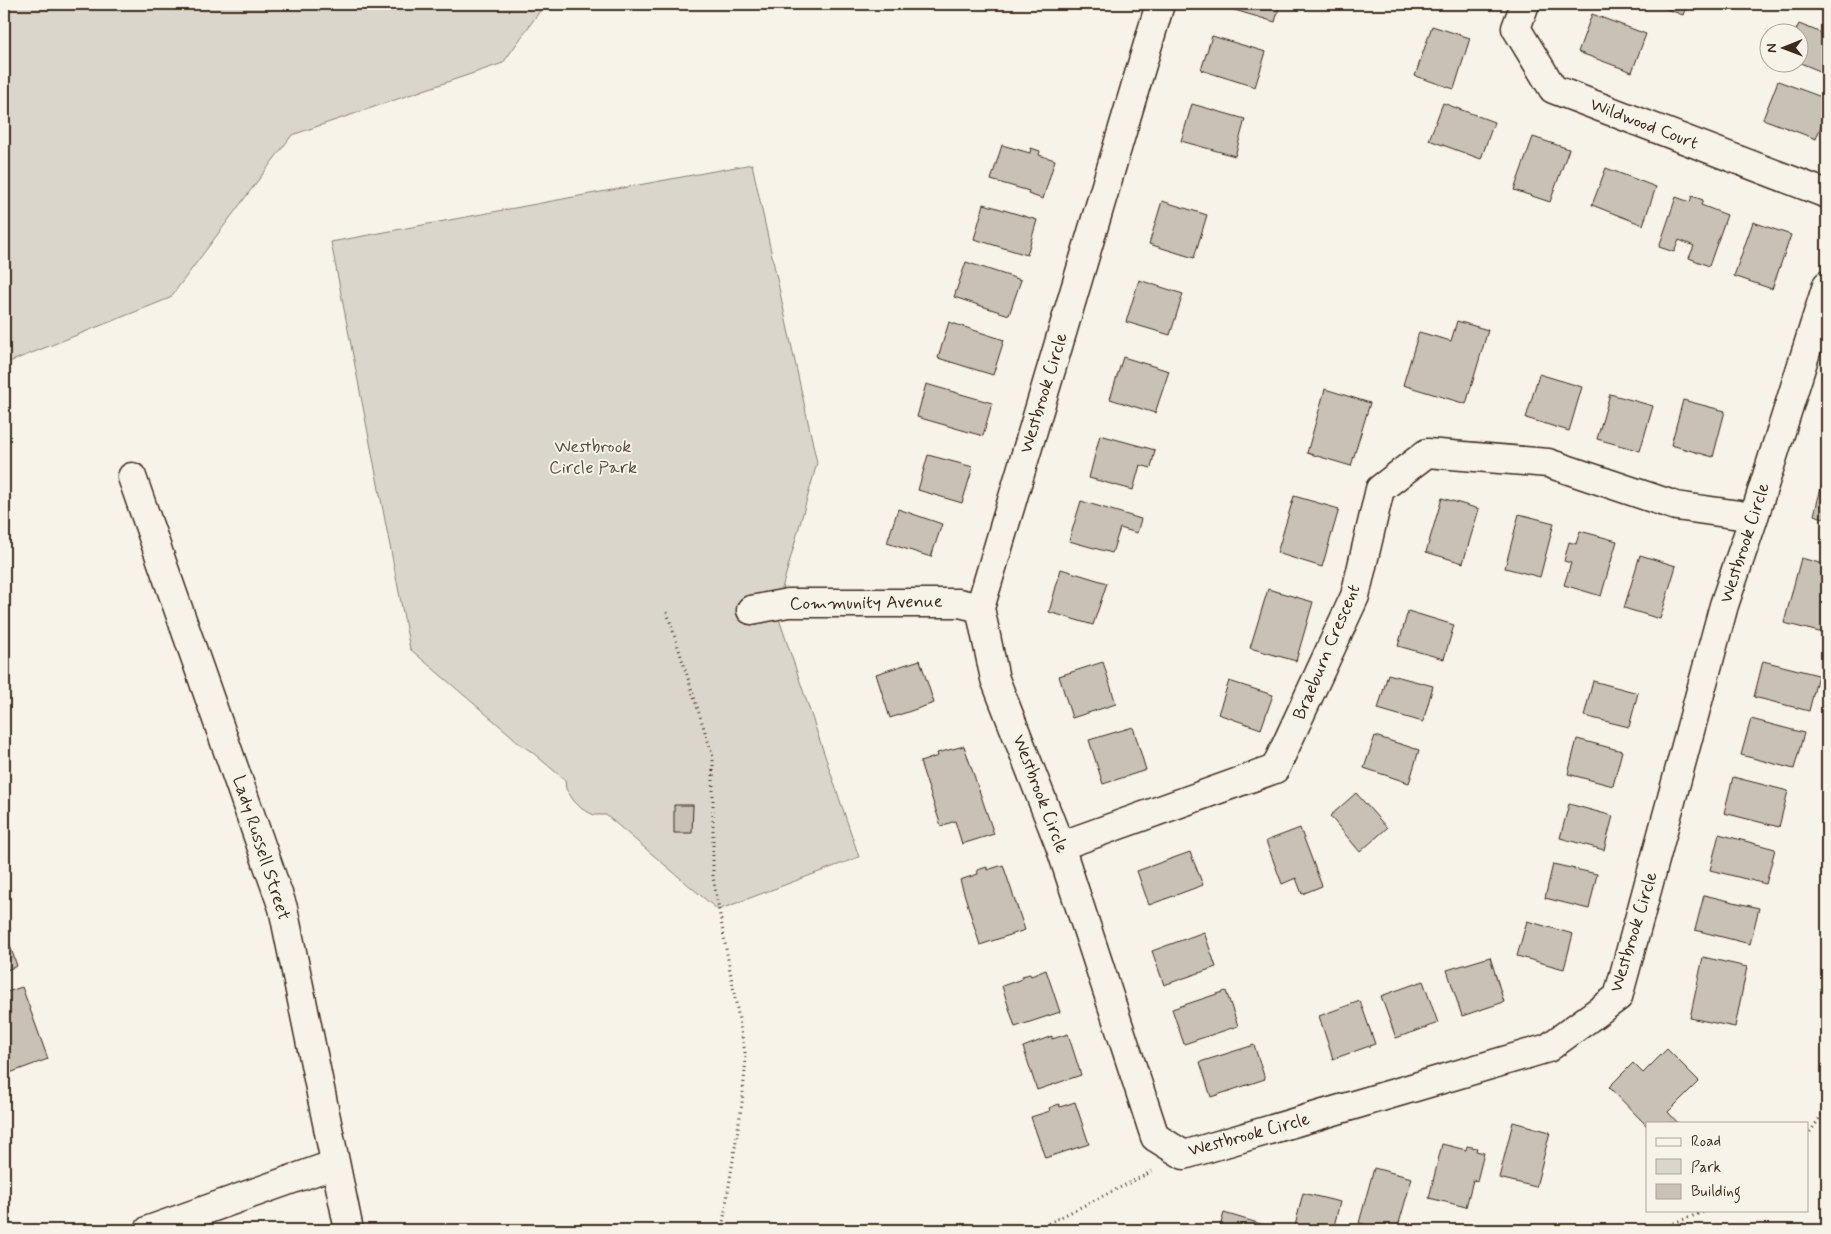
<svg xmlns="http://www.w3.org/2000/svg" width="1831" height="1234" font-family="Mynerve,sans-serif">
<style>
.green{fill:#dbd6cb;stroke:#8b8074}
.building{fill:#c8c1b6;stroke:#3b2a1e}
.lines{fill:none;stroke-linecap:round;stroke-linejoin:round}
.minor-casing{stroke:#3b2a1e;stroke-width:31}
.path{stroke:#3b2a1e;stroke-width:3;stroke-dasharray:1 4;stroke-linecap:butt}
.minor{stroke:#f7f3e8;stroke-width:28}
.labels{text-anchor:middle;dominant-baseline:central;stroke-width:4;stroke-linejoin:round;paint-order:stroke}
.street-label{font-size:18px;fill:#3b2a1e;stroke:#f7f3e8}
.park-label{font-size:18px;fill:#5b4c41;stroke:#f7f3e8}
</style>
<rect width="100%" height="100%" fill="#f7f3e8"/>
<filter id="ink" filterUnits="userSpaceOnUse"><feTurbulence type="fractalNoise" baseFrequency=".02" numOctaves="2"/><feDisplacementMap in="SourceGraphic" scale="10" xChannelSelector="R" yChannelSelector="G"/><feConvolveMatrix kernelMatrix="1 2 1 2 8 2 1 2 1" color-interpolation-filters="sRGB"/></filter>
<g filter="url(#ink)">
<!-- green -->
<path class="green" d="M4,4H542V8L503,63L292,135L170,298L4,364Z
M752,164L817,463L776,610L859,857L718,910L606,815H594L582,809L574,801L566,789L565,780L532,752L517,742L514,738L410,649L331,242Z"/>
<!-- building -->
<path class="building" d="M1222,4H1280L1275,22L1221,6Z
M1653,4H1687L1683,15Z
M1592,14L1646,34L1632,72L1578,52Z
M1799,24L1827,35V74L1798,62V32H1795Z
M1432,26L1470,38L1454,89L1415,76Z
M1212,36L1266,52L1255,87L1201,70Z
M1778,81L1827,99V110L1816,139L1763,119Z
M1443,103L1494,122L1481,159L1429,140Z
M1192,104L1245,119L1235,156L1181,141Z
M1533,137L1569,149L1550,202L1514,190Z
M1002,145L1030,153L1031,148L1040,151L1039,155L1055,160L1043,199L1028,194L1029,191L991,180Z
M1606,168L1656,187L1643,225L1592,205Z
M1692,196L1703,200L1701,205L1727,215L1709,266L1689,258L1694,246L1679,240L1674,252L1659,247L1676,197L1690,202Z
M1162,201L1207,215L1194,258L1149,244Z
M984,204L1037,220L1027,255L974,239Z
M1753,222L1791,235L1772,289L1734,276Z
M966,262L1021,280L1009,315L954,297Z
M1139,280L1183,294L1170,335L1126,322Z
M1457,321L1488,330L1466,404L1403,385L1419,332L1451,341Z
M949,322L1004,340L993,375L938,358Z
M1123,357L1169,371L1155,413L1110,399Z
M1539,374L1582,387L1569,431L1526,418Z
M926,384L992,403L983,436L917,417Z
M1325,389L1370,403L1351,466L1307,453Z
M1610,394L1653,406L1640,451L1597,439Z
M1683,400L1725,411L1713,457L1671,445Z
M1100,435L1155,450L1151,468L1140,465L1133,490L1089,478Z
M928,455L973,467L962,503L918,490Z
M1827,465V519L1814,515Z
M1294,496L1339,509L1322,567L1277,553Z
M1442,498L1479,509L1463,563L1426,552Z
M1081,501L1141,519L1137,533L1120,528L1112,553L1069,541Z
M898,509L942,524L931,557L887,543Z
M1519,514L1554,523L1540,577L1505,568Z
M1580,531L1617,541L1601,596L1564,585L1571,563L1564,561L1569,542L1576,544Z
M1640,555L1676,566L1660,619L1624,608Z
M1801,558L1827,565V634L1784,623Z
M1061,569L1107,583L1093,625L1049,612Z
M1268,589L1313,602L1296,661L1250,648Z
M1408,611L1454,625L1444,659L1398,646Z
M920,660L934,703L890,718L876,674Z
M1763,661L1818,675L1809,711L1754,697Z
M1103,662L1116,704L1072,718L1059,676Z
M1388,674L1433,686L1423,722L1378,709Z
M1229,681L1273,695L1261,729L1218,714Z
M1593,681L1638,693L1629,727L1584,716Z
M1751,719L1804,733L1794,769L1741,755Z
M1133,727L1146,770L1103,784L1089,740Z
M1375,736L1419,750L1409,783L1364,768Z
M1577,739L1622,751L1613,786L1568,774Z
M964,746L994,834L962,844L955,821L941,826L920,762L938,756L937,753Z
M1733,777L1788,791L1779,827L1724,813Z
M1356,793L1387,828L1360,852L1330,816Z
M1569,804L1613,816L1604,850L1560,838Z
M674,805H693L692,833H674Z
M1300,828L1322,886L1302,894L1296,878L1282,884L1266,841Z
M1719,834L1775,849L1766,884L1710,870Z
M1190,852L1203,885L1149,905L1137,871Z
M1553,864L1597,874L1589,909L1545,898Z
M1003,865L1025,930L980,945L960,880L978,874L977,870L987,867V870Z
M1704,895L1759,908L1750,944L1695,930Z
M1527,921L1573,934L1564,969L1517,956Z
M4,928L17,966L4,971Z
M1204,932L1216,967L1164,985L1152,951Z
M1490,957L1504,1002L1462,1016L1447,970Z
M1703,957L1747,967L1735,1027L1690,1018Z
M1046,970L1060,1012L1015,1027L1002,986L1022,979V976L1030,974L1031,976Z
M1423,981L1438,1023L1396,1038L1381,996Z
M22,987L48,1059L4,1075V993Z
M1226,991L1238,1026L1184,1044L1172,1009Z
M1360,1001L1375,1044L1333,1059L1319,1016Z
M1068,1034L1081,1075L1037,1090L1023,1047L1052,1036V1039Z
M1254,1045L1265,1079L1211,1097L1200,1062Z
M1667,1049L1699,1081L1668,1112L1678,1123H1647V1126L1609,1087L1633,1063L1643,1073Z
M1075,1102L1089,1144L1045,1158L1031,1117L1050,1111L1049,1108L1059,1104L1060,1107Z
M1513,1122L1550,1132L1536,1187L1499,1178Z
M1442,1144L1466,1150L1467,1146L1477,1148L1476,1151L1484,1153L1477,1181L1473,1180L1466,1207L1429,1198Z
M1374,1168L1412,1178L1397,1230H1386L1359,1223Z
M1303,1193L1340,1202L1333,1230H1294Z
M1224,1213L1268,1226L1267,1230H1219Z"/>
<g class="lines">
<!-- minor casing -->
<g class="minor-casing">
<path id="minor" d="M1160,4L980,608L995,679L1060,846L1155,1137L1184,1155L1548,1048L1618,997L1724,605L1754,517L1827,285
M1525,4L1516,28L1553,89L1827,194
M132,477L283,908L349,1230
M751,610L788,603H959L980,608
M1060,846L1275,769L1355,596L1380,489L1427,453L1548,463L1676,506L1754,517
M149,1230L335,1164"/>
</g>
<!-- path -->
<path class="path" d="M667,612L713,757V877L746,1058L742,1103L722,1230
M1807,1136L1827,1108
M1035,1230L1153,1171
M1655,1230L1709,1210"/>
<!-- minor -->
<use href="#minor" class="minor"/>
</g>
</g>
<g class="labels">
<!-- street labels -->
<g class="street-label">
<text transform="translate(1644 124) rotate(21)">Wildwood Court</text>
<text transform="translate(1044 393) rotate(-73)">Westbrook Circle</text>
<text transform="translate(1745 543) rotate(-72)">Westbrook Circle</text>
<text transform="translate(866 603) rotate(-1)">Community Avenue</text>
<text transform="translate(1327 652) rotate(-67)">Braeburn Crescent</text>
<text transform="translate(1040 794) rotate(69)">Westbrook Circle</text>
<text transform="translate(261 848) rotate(72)">Lady Russell Street</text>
<text transform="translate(1634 932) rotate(-73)">Westbrook Circle</text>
<text transform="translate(1249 1135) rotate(-15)">Westbrook Circle</text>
</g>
<!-- park labels -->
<g class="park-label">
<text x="593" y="447">Westbrook<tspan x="593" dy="21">Circle Park</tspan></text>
</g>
</g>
<!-- margin -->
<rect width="1831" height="1234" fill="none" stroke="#f7f3e8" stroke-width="20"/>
<rect x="10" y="10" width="1811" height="1214" fill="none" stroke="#3b2a1e" stroke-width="2" filter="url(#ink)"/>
<!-- legend -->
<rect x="1646" y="1122" width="162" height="90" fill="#f7f3e8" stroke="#aca397"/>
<rect x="1656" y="1138" width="25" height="8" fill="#f7f3e8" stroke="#aca397"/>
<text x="1691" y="1146" font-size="15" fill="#3b2a1e">Road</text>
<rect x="1656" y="1159" width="25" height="15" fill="#dbd6cb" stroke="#aca397"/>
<text x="1691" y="1172" font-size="15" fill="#3b2a1e">Park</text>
<rect x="1656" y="1184" width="25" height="15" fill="#c8c1b6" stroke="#aca397"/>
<text x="1691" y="1196" font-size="15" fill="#3b2a1e">Building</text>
<!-- north arrow -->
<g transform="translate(1784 48) rotate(269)"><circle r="24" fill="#f7f3e8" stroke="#aca397"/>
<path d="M0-4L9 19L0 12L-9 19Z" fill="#3b2a1e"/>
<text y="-8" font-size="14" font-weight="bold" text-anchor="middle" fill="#3b2a1e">N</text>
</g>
</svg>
